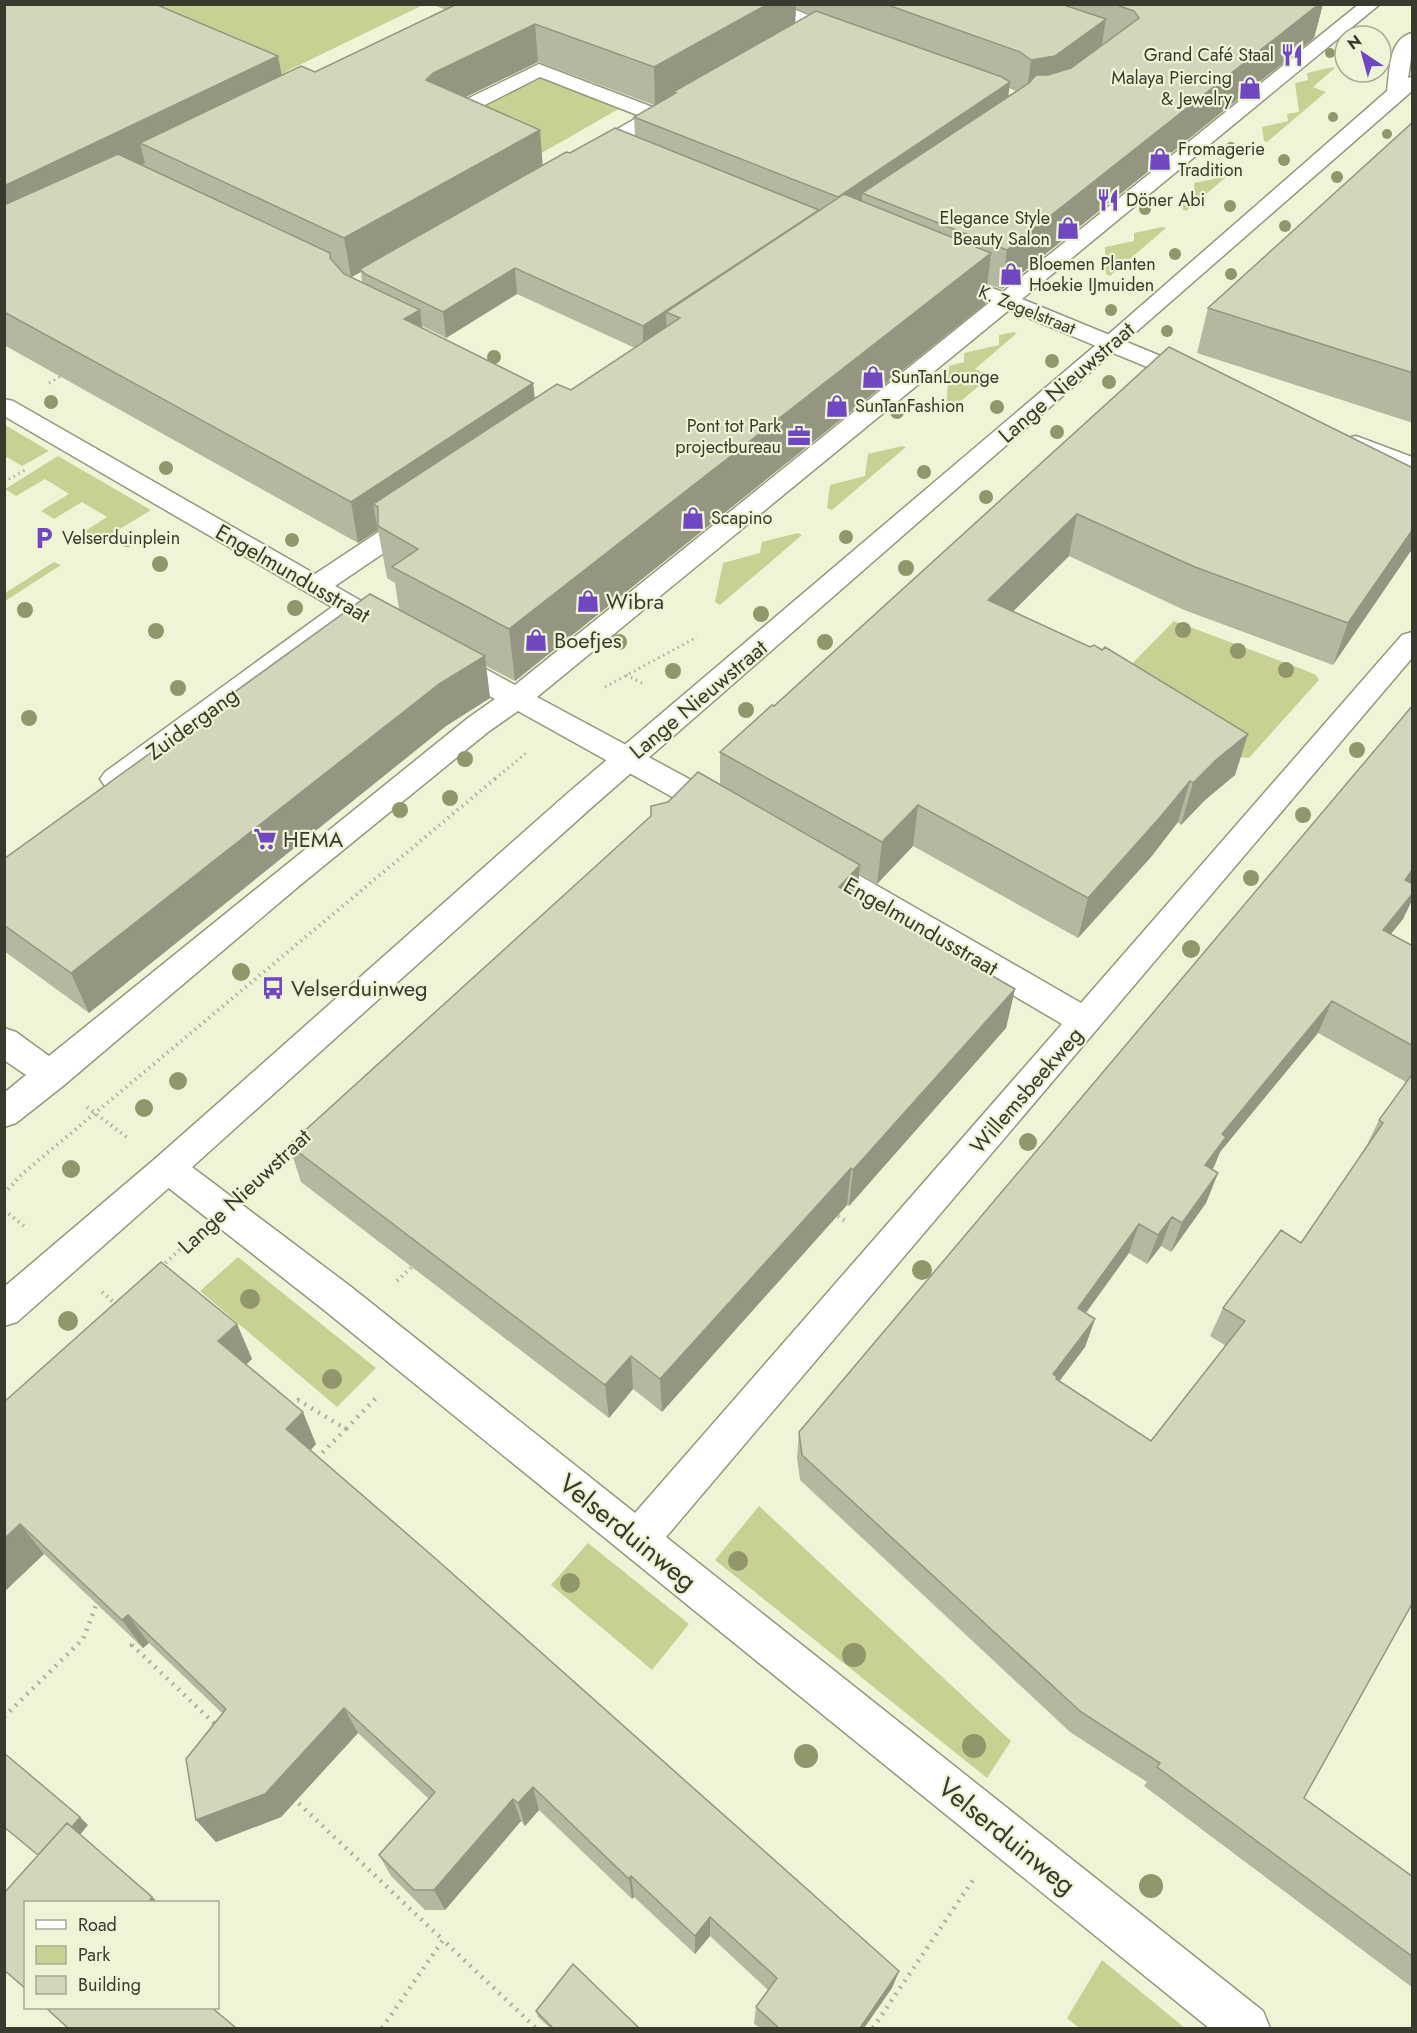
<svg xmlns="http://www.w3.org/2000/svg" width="1417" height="2033" font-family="Jost,sans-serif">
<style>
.green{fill:#c9d093}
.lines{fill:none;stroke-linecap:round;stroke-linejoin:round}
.street-casing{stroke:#94977c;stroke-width:3}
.secondary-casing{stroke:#94977c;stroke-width:3}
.path-far2{stroke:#aeb19a;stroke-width:3;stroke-dasharray:1.5 4;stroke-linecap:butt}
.path-far1{stroke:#aeb19a;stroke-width:4;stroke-dasharray:1.5 4.5;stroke-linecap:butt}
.path{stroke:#aeb19a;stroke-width:4.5;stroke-dasharray:2 6;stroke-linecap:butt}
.street{fill:#fff;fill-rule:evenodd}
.secondary{fill:#fff;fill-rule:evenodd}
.tree{fill:#92966b}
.wall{fill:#b5b8a0;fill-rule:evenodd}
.shaded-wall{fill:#949682}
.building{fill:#d3d6ba;stroke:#949682;stroke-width:1.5}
.labels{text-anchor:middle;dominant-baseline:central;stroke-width:4.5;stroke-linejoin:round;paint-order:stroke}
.far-poi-label{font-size:18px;fill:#393a2e;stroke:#f0f4d6;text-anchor:start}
.far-street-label{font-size:18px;fill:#393a2e;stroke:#f0f4d6}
.street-label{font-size:22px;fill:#393a2e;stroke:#f0f4d6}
.poi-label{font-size:22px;fill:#393a2e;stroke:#f0f4d6;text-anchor:start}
.near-street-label{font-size:27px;fill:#393a2e;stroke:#f0f4d6}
</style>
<rect width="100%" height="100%" fill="#f0f4d6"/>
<!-- green -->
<path class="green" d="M119,5H423L287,71L283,75Z
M1333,67L1335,68L1313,87L1326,92L1267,142L1264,141L1262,127L1288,121L1287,114L1299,112L1295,83L1308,80L1307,73Z
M538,75L622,107L540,154L453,118Z
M1234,166L1238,167L1186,211L1183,210L1182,203L1195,199L1194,183L1223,177L1222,169Z
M1162,227L1166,228L1110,276L1106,274L1105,247L1134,241V233Z
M1013,332L1017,333L975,369L991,376L950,410L946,408L949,366L964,362V353L999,345V335Z
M5,425L49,451L22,466L7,457L5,459Z
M902,446L906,447L832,510L827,508L830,485L865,476L868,454Z
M58,456L151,510L95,544L79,535L107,517L82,502L54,519L41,511L69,494L45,479L16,496L5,489Z
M798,533L802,535L720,605L715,602L723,563L760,553L762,542Z
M54,562L61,565L5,601V593Z
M1174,621L1302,669L1316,675L1319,680L1249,758L1239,757L1114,682Z
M238,1257L376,1368L337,1407L200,1291Z
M759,1506L1011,1741L987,1778L715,1560Z
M588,1543L689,1624L652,1670L551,1585Z
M1102,1960L1185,2028H1079L1067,2018Z"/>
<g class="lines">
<!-- street casing -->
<g class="street-casing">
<path id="street" d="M755,4H781L850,32L852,36L850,40H836L758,8Z
M1359,4H1380L1022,299L1202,373L1206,378L1202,383L1194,385L1186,383L1009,310L537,697L732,802L736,810L732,818L721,821L710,818L518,711L488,732L299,886L63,1086L16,1123L4,1127V1093L26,1075L4,1060V1028L16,1032L49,1056L468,718L495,699L438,668L434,661L438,654L448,652L458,654L515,685L990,302L981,299L978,294L981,289L989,287L1003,292Z
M539,64L655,108L667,101H681L684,105L681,109L593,159L586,161L579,159L576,155L579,151L640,116L540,77L461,117L467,122L464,126C454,129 441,126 435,117L438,113Z
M4,399L13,401L315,574L407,513L416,511L425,513L429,519L425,525L335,586L400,623L404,629L400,635C382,640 368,628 353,619L125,786L115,789L105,786L100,779L105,772L332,607L4,416Z
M1356,436L1412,457V473L1347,448L1344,443L1347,438Z
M1412,632V658L666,1537L1263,2011L1270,2028H1209L324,1310L156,1178L150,1168L156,1158L168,1153L180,1158L350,1286L635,1513L1062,1024L807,874L803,866L807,858L818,855L829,858L1081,1003L1402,635Z"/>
</g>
<!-- secondary casing -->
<g class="secondary-casing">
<path id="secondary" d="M1412,33V52L1408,78L1412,77V91L591,808L180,1178L17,1322L4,1326V1287L156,1158L569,792L1103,339L1387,91C1390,71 1388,39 1412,33Z"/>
</g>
<!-- path-far2 -->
<path class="path-far2" d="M49,383L63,375
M4,482L27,469
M626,675L644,684
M605,687L697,637
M495,779L526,753"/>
<!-- path-far1 -->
<path class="path-far1" d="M87,1107L129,1139
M258,1178L292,1146
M4,1194L21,1175L497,777
M4,1210L25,1227
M833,1213L847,1222
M161,1267L186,1244
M397,1281L415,1264
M102,1292L118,1306"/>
<!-- path -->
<path class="path" d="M292,1406L298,1400L346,1429L316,1459
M346,1429L379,1395
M138,1639L132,1645L218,1727
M4,1717L83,1639L98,1600
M293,1798L443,1940
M382,2028L443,1940L536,2028
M873,2028L973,1880"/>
<!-- street -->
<use href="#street" class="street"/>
<!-- secondary -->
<use href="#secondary" class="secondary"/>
</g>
<!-- trees -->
<g class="tree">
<circle cx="1330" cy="53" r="5"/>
<circle cx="1333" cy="117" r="5"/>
<circle cx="1387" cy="134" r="5"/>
<circle cx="1231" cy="147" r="5"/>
<circle cx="1284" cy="160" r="6"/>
<circle cx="1337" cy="177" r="6"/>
<circle cx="1230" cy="206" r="6"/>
<circle cx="1145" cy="209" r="6"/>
<circle cx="1285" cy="226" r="6"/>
<circle cx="1175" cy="254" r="6"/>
<circle cx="1231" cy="274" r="6"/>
<circle cx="1111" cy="310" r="6"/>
<circle cx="1167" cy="331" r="6"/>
<circle cx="494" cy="357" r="7"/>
<circle cx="1052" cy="361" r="7"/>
<circle cx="1109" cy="382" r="7"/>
<circle cx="51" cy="402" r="7"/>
<circle cx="997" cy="407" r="7"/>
<circle cx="897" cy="412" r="7"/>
<circle cx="1057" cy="432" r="7"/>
<circle cx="166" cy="468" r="7"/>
<circle cx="924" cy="472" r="7"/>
<circle cx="986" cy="497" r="7"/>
<circle cx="846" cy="537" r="7"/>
<circle cx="127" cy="540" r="7"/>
<circle cx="292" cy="540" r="7"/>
<circle cx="160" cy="564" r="8"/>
<circle cx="906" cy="568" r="8"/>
<circle cx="295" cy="608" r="8"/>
<circle cx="25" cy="610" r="8"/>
<circle cx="761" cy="614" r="8"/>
<circle cx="1183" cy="630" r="8"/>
<circle cx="156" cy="631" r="8"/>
<circle cx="619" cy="642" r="8"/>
<circle cx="825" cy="642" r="8"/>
<circle cx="1238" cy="651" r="8"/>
<circle cx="1286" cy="670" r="8"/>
<circle cx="673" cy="671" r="8"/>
<circle cx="178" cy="688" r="8"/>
<circle cx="746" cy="710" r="8"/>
<circle cx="29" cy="718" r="8"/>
<circle cx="1357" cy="750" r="8"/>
<circle cx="465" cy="759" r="8"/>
<circle cx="450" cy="798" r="8"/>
<circle cx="400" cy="810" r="8"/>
<circle cx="1303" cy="815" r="8"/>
<circle cx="1251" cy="878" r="8"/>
<circle cx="1191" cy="949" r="9"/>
<circle cx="241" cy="972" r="9"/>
<circle cx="178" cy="1081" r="9"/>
<circle cx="144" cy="1108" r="9"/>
<circle cx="1028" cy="1142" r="9"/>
<circle cx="71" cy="1169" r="9"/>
<circle cx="922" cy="1270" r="10"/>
<circle cx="250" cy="1299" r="10"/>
<circle cx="68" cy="1321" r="10"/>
<circle cx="332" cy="1379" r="10"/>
<circle cx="738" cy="1561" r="10"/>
<circle cx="570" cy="1583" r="10"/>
<circle cx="854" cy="1655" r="12"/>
<circle cx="974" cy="1746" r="12"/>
<circle cx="806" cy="1756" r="12"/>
<circle cx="1151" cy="1886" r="12"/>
</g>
<!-- wall -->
<path class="wall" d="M4,4L278,56L282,75L315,72L446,10L432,4H1323L1314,38L1002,289L987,284L985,304L515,681L486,666L490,698L446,726L89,1013L4,951V859L399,609L395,583L387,578L378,530L358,543L4,345ZM796,8L810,15L795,23ZM538,62L654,105L634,117L635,136L570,153L543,165L465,97ZM1009,88L1016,91L1008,96ZM361,272L362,282L352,277ZM517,294L635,348L571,390L535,398L533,383L422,328V326L446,338Z
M1413,122V423L1197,353L1208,308Z
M1169,347L1413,468L1333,665L1184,610L1069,556L1013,611L1248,734L1235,775L1205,800L1181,825L1178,822L1151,857L1078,938L913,846L877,884L859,873L857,897L1015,989L1006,1028L849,1206L847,1205L662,1412L633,1389L609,1418L301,1182L289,1145L651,817V806L668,802L720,785V752L774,706Z
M1413,705V898L1403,919L1391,934L1413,946V1602L1304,1798L1413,1877V1988L1144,1786L1147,1782L1070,1732L800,1480L797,1458L799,1432ZM1318,1033L1406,1082L1379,1120L1364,1151L1301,1243L1223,1308L1210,1336L1226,1346L1151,1441L1059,1382L1085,1347L1095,1319L1086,1313L1129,1253L1147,1264L1161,1246L1171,1252L1206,1203L1218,1173L1212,1169L1220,1152Z
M237,1324L252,1359L246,1364L316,1444L311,1450L899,1971L892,1988L864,2028H760L754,2024L756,2007L768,1990L710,1936L695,1954L634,1897L632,1899L539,1810L525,1826L521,1821L445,1910H425L391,1876L379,1855L429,1799L358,1733L281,1817L216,1842L196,1820L223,1714L149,1643L143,1648L44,1554L4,1592V1402Z
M536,2011L639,2028H550L538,2017Z"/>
<!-- shaded-wall -->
<path class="shaded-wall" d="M768,4H796L795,26L673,92V95L655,106L654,67Z
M1319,4H1323L1314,38L1002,289L1007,250Z
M1106,19L1100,57L1026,98L1031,60Z
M535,24L538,62L437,111L426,80L433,73Z
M278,56L285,94L140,143L145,163L4,232V186Z
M1010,82L1007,107L862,193V206L837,222L838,197Z
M540,130L543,169L360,269L361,272L351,277L344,238Z
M819,210L817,235L666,312L667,337L643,352V326Z
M991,253L985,304L515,681L509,629Z
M515,268L517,294L446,338L443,312Z
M420,310L425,351L404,319Z
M533,383L537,424L373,504L378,530L358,543L351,502Z
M1077,514L1069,556L982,642L988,600Z
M1413,529V548L1333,665L1348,623Z
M485,656L490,698L446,726L89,1013L71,973L439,684Z
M1248,734L1235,775L1205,800L1181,825L1193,783L1217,759Z
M1190,781L1178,822L1151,857L1078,938L1088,898Z
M918,805L913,846L877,884L882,842Z
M860,865L856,906L839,887Z
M1413,869V883L1390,912L1405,880Z
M1413,893V898L1403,919L1368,962L1383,930Z
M1015,989L1006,1028L849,1206L853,1170Z
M1332,1001L1318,1033L1220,1152L1214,1167L1193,1195L1205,1165L1222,1134Z
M851,1168L847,1205L662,1412L660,1379Z
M1218,1173L1206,1203L1171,1252L1182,1223Z
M1172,1217L1161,1246L1147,1264L1158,1235Z
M1139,1224L1129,1253L1069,1336L1078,1308Z
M1095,1319L1085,1347L1053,1389V1374Z
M237,1324L252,1359L234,1376L218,1341Z
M631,1356L633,1389L609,1418L605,1385Z
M303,1412L316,1444L300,1461L286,1429Z
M20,1524L44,1554L4,1592V1539Z
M128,1615L149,1643L143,1648L122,1620Z
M344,1708L358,1733L281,1817L216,1842L196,1820Z
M533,1787L539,1810L525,1826L518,1803Z
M513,1799L521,1821L445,1910L434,1890Z
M80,1817L88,1825L53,1868L43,1860Z
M631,1876L634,1897L632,1899L629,1879Z
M152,1897L158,1902H153L150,1900Z
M710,1917V1936L695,1954V1936Z
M899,1971L892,1988L864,2028H860Z"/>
<!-- building -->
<path class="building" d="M4,4H155L278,56L4,186Z
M457,4H768L654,67L535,24L433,73L426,80L540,130L344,238L140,143L301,66L315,72Z
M885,4H1061L1106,19L1055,56L1031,60L1020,52Z
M1113,4H1319L1007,250L862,193L1029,83L1036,75H1048L1071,68L1139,18L1134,11Z
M816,11L1002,77L1010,82L838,197L634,117L676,93L673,92Z
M1413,122V373L1208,308Z
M615,128L819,210L643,326L515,268L443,312L365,274L360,269L566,152L570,153Z
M118,154L330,253V258L344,274L420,310L404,319L533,383L351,502L4,312V205Z
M844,194L991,253L509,629L392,567L418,549L378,526V507L373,504L557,384L571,390L680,318L666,312Z
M1169,347L1413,468V529L1348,623L1195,567L1077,514L988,600L1090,647L1094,645L1102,650L1105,647L1248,734L1217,759L1193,783L1190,781L1162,815L1088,898L918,805L882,842L720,752L772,705L774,706Z
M370,594L485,656L439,684L71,973L4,925V859Z
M1413,705V869L1405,880L1413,884V893L1383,930L1413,946V1046L1332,1001L1222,1134L1226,1137L1205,1165L1218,1173L1182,1223L1172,1217L1158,1235L1139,1224L1078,1308L1095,1319L1053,1374L1057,1377L1056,1379L1151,1441L1245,1321L1223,1308L1281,1230L1301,1243L1383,1123L1379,1120L1413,1073V1602L1304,1798L1413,1877V1957L1157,1767L1160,1763L1081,1712L802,1455L799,1432Z
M698,772L860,865L839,887L1015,989L853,1170L851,1168L660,1379L631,1356L605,1385L289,1145L651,816V806L668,802Z
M161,1262L237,1324L218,1341L303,1412L286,1429L436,1559L899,1971L860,2028H779L756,2007L777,1978L710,1917L695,1936L631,1876L629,1879L533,1787L518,1803L513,1799L434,1890H414L379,1855L435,1792L344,1708L265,1794L196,1820L186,1759L226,1709L128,1615L122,1620L20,1524L4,1539V1402Z
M4,1753L80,1817L72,1827L67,1823L38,1855L4,1827Z
M67,1823L152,1897L150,1900L153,1902H26V1989L4,1970V1893Z
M573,1964L639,2028H553L536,2011Z
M45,2007H211L236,2028H68Z"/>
<!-- icons -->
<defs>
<g id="restaurant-bare" transform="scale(1.8)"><path d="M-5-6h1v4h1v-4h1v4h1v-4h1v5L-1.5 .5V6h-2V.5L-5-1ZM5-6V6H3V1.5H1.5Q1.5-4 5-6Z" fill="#6f47c0" stroke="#f0f4d6" stroke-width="2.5" paint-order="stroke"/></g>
<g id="shop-bare" transform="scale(1.8)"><path d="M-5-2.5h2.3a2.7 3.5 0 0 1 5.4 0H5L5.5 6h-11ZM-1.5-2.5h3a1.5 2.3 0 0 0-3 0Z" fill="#6f47c0" stroke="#f0f4d6" stroke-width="2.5" paint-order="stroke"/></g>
<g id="office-bare" transform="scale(1.8)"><path d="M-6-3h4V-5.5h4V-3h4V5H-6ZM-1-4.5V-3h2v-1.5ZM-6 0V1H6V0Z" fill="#6f47c0" stroke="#f0f4d6" stroke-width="2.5" paint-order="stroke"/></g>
<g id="parking-bare" transform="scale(1.8)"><path d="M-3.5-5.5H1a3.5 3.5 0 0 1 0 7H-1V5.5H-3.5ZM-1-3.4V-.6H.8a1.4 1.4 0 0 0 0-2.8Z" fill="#6f47c0" stroke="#f0f4d6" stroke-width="2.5" paint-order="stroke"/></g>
<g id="supermarket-bare" transform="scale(1.8)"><path d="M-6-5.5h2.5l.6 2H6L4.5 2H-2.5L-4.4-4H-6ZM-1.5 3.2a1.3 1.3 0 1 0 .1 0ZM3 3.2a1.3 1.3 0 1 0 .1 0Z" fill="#6f47c0" stroke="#f0f4d6" stroke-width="2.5" paint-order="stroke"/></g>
<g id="bus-bare" transform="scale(1.8)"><path d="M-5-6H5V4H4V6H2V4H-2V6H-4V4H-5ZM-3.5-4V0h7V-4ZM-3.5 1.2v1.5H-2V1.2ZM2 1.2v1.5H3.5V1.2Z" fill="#6f47c0" stroke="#f0f4d6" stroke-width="2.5" paint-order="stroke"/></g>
</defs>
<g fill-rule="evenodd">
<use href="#restaurant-bare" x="1292" y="55"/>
<use href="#shop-bare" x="1250" y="88"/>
<use href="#shop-bare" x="1160" y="159"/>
<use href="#restaurant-bare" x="1108" y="200"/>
<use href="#shop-bare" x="1068" y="228"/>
<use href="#shop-bare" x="1011" y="274"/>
<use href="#shop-bare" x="873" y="377"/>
<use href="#shop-bare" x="837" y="406"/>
<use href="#office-bare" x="799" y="436"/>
<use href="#shop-bare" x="693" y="518"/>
<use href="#parking-bare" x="44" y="538"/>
<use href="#shop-bare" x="588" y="601"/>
<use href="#shop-bare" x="536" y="640"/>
<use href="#supermarket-bare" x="265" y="839"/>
<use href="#bus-bare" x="273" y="988"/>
</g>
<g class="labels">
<!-- far-poi labels -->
<g class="far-poi-label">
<text x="1274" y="55" text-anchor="end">Grand Café Staal</text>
<text x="1232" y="78" text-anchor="end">Malaya Piercing<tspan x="1232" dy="21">&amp; Jewelry</tspan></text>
<text x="1178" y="149">Fromagerie<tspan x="1178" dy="21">Tradition</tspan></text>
<text x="1126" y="200">Döner Abi</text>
<text x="1050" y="218" text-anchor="end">Elegance Style<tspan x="1050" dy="21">Beauty Salon</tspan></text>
<text x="1029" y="264">Bloemen Planten<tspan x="1029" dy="21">Hoekie IJmuiden</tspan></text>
<text x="891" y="377">SunTanLounge</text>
<text x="855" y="406">SunTanFashion</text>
<text x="781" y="426" text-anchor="end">Pont tot Park<tspan x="781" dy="21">projectbureau</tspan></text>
<text x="711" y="518">Scapino</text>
<text x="62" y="538">Velserduinplein</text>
</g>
<!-- far-street labels -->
<g class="far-street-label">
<text transform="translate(1027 310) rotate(22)">K. Zegelstraat</text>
</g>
<!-- street labels -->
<g class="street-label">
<text transform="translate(1066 382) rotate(-41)">Lange Nieuwstraat</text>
<text transform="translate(293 573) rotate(30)">Engelmundusstraat</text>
<text transform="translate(698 699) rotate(-40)">Lange Nieuwstraat</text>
<text transform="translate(192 723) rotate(-36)">Zuidergang</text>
<text transform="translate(921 926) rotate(30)">Engelmundusstraat</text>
<text transform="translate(1026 1090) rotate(-49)">Willemsbeekweg</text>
<text transform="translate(244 1191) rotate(-43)">Lange Nieuwstraat</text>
</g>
<!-- poi labels -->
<g class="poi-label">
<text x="606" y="601">Wibra</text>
<text x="554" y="640">Boefjes</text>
<text x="283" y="839">HEMA</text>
<text x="291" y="988">Velserduinweg</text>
</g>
<!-- near-street labels -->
<g class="near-street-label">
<text transform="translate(628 1532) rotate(39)">Velserduinweg</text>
<text transform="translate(1007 1836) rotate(39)">Velserduinweg</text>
</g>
</g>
<!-- border -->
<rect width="1417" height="2033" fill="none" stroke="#393a2e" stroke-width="12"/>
<!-- legend -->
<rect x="24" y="1901" width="195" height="108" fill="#f0f4d6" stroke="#a7aa93" stroke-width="1.5"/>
<rect x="36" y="1920" width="30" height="9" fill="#ffffff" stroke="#a7aa93" stroke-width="1.5"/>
<text x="78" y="1931" font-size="18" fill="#393a2e">Road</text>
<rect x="36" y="1946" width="30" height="18" fill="#c9d093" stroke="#a7aa93" stroke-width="1.5"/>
<text x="78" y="1961" font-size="18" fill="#393a2e">Park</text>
<rect x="36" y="1976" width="30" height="18" fill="#d3d6ba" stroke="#a7aa93" stroke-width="1.5"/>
<text x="78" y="1991" font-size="18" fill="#393a2e">Building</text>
<!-- north arrow -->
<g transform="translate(1363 54) rotate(324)"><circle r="28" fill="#f0f4d6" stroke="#a7aa93" stroke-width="1.5"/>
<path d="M0-4.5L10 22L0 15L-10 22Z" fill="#6f47c0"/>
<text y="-9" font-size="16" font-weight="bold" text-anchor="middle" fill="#393a2e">N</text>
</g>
</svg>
